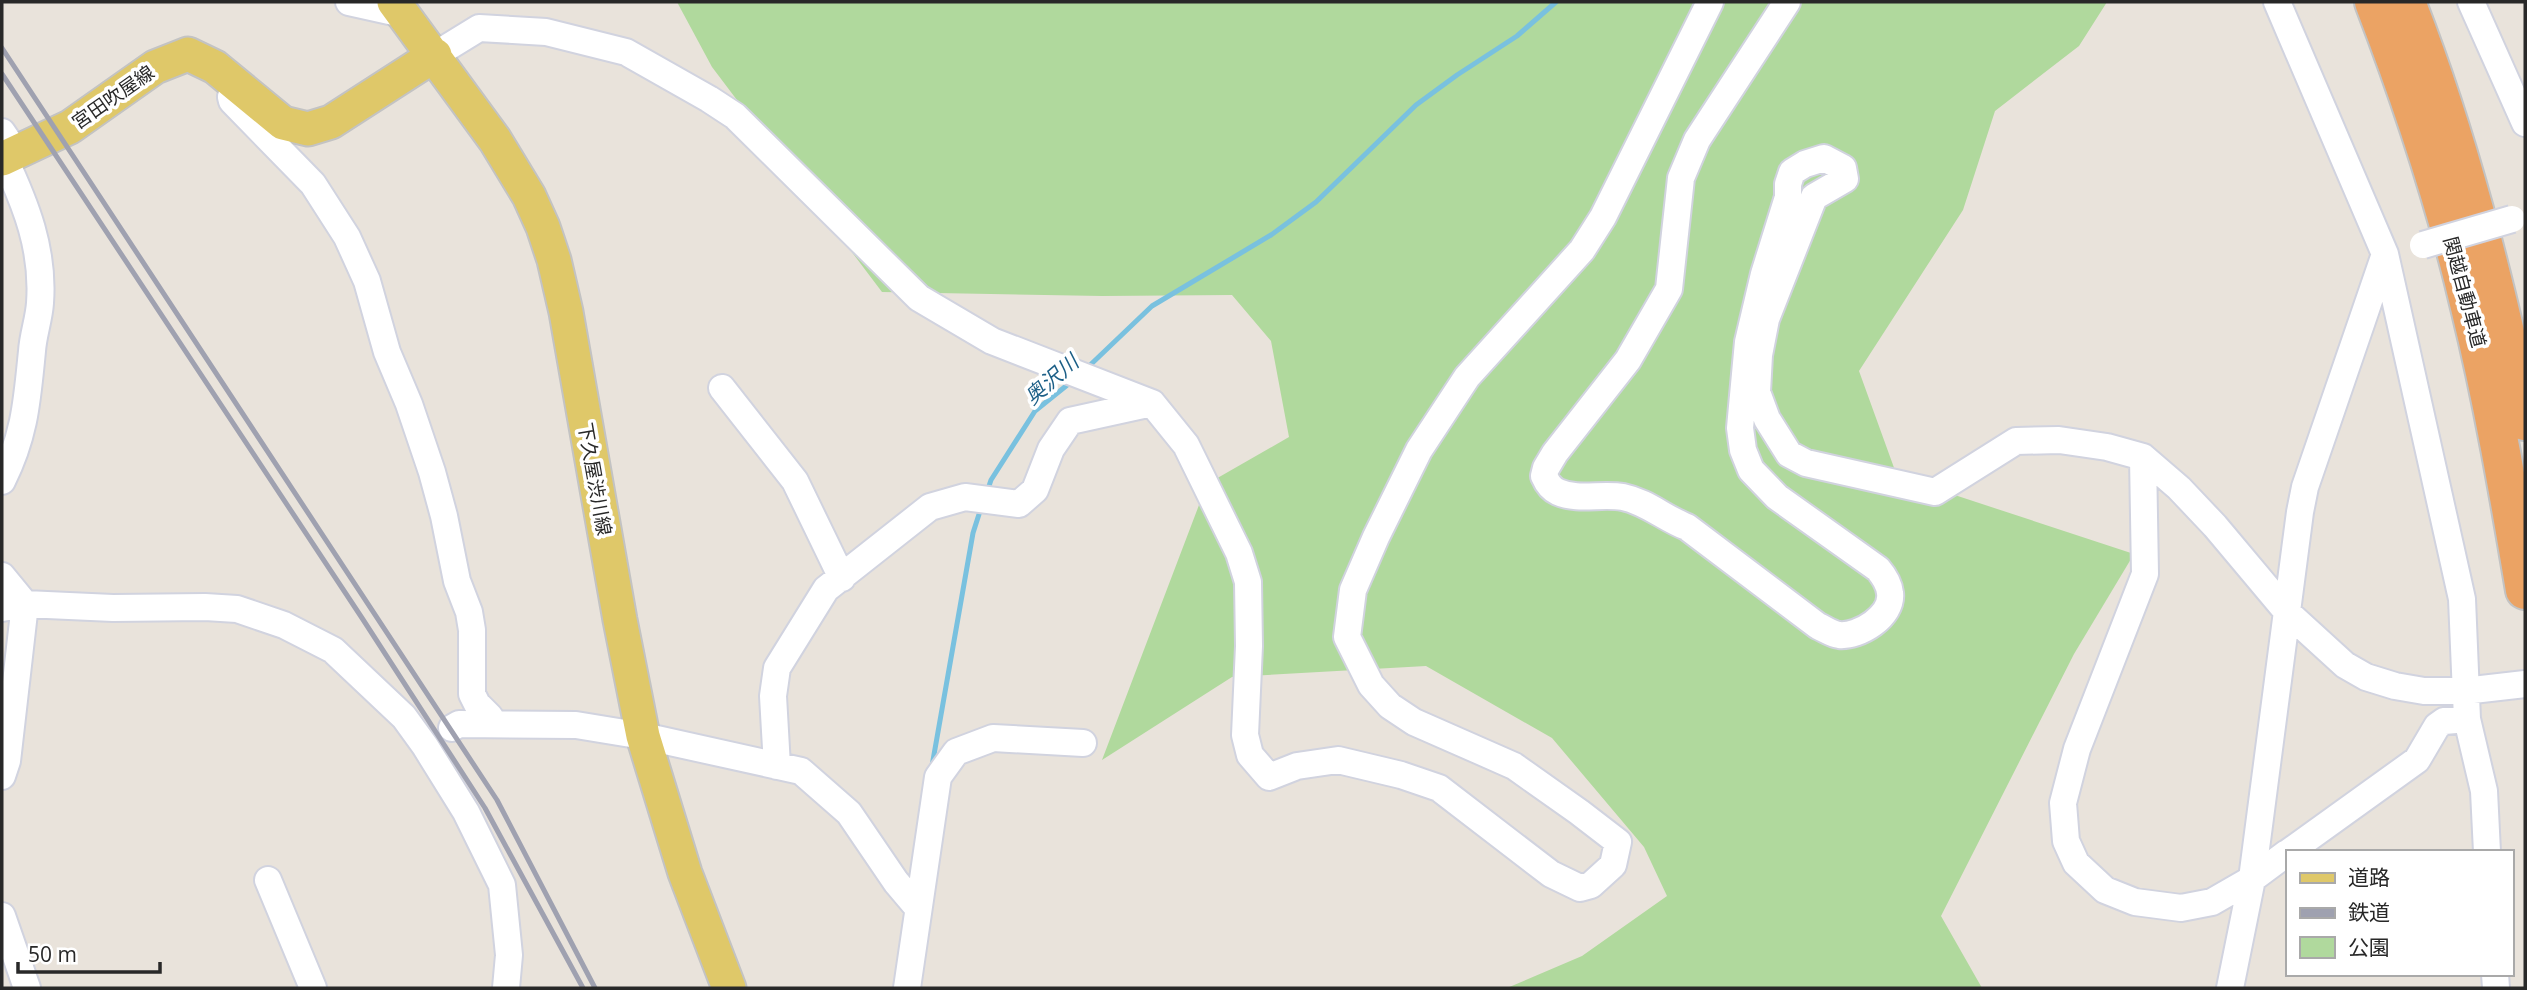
<svg xmlns="http://www.w3.org/2000/svg" width="2527" height="990" font-family="'Open Sans','Noto Sans JP',sans-serif">
<style>
.green{fill:#b0d99d}
.lines{fill:none;stroke-linecap:round;stroke-linejoin:round}
.stream{stroke:#79c1df;stroke-width:5}
.minor-casing{stroke:#d1d3df;stroke-width:30}
.major-casing{stroke:#c3c3c3;stroke-width:37}
.highway-casing{stroke:#c3c3c3;stroke-width:42}
.minor{stroke:#fff;stroke-width:26}
.major{stroke:#dfc869;stroke-width:33}
.highway{stroke:#eba364;stroke-width:38}
.rail{stroke:#9fa1b0;stroke-width:5}
.minor-bridge-casing{stroke:#d1d3df;stroke-width:30;stroke-linecap:butt}
.minor-bridge{stroke:#fff;stroke-width:26}
.labels{text-anchor:middle;dominant-baseline:central;stroke-width:7;stroke-linejoin:round;paint-order:stroke}
.street-label{font-size:19px;fill:#282828;stroke:#fff}
.water-label{font-size:21px;font-style:italic;fill:#1c5f87;stroke:#fff}
</style>
<rect width="100%" height="100%" fill="#e9e3db"/>
<!-- green -->
<path class="green" d="M677,2H2107L2079,46L1995,111L1963,210L1859,371L1897,476L2134,554L2074,654L1941,916L1982,988H1507L1582,956L1667,896L1644,847L1552,738L1426,666L1232,677L1102,760L1207,484L1289,437L1271,341L1232,295L1102,296L882,292L712,67Z"/>
<g class="lines">
<!-- stream -->
<path class="stream" d="M1086,369L1152,306L1271,235L1316,202L1416,105L1457,75L1517,36L1556,2
M987,492L991,480L1035,411L1071,382
M932,766L973,533L981,508"/>
<!-- minor casing -->
<g class="minor-casing">
<path id="minor" d="M349,2L403,14
M1787,2L1697,140L1681,178L1669,289L1628,360L1555,453L1546,468L1544,476C1547,483 1551,489 1558,492C1578,501 1602,493 1623,497C1647,502 1664,518 1687,527L1818,626C1825,629 1832,634 1839,635C1859,637 1893,616 1890,593C1889,583 1884,576 1878,569L1777,497L1751,470L1743,450L1740,428L1748,342L1764,274L1788,197V184L1792,172L1805,164L1824,158L1843,168L1845,179L1814,197L1766,319L1759,355L1757,392L1767,419L1789,454L1806,463L1935,492L2016,441L2059,440L2107,447L2143,457L2179,488L2215,526L2288,613L2345,665L2366,677L2395,686L2424,691H2464L2525,684
M2277,2L2385,254L2462,599L2467,719L2484,791L2487,852
M2471,2L2525,123
M435,55L479,28L546,32L626,52L709,99L735,116L919,298L992,341L1152,403L1186,445L1239,553L1248,582L1249,646L1245,735L1250,755L1269,777L1297,766L1338,760L1401,775L1439,788L1551,874L1580,888L1591,885L1613,865L1618,842L1579,812L1514,766L1414,722L1390,706L1371,685L1347,637L1353,590L1376,537L1419,450L1467,377L1582,250L1603,217L1710,2
M240,88L231,97L232,101L313,184L347,237L367,281L387,352L409,404L432,472L444,516L457,581L469,612L472,630V694L477,704L490,717L491,724
M2,132L17,154
M722,388L795,481L842,578
M2143,457L2145,574L2077,749L2063,803L2066,841L2076,863L2105,890L2135,902L2181,908L2212,902L2252,879L2300,512L2305,487L2385,254
M2,481C25,435 27,401 32,351C33,335 39,319 40,303C44,250 26,205 4,158
M2,576L25,604L7,761L2,776
M2,608L25,604L113,608L205,607L237,609L284,625L333,650L404,717L425,746L466,812L502,885L509,955L506,988
M452,728L459,724L576,725L643,736L801,771L849,813L896,882L918,908
M777,766L773,696L777,668L826,589L930,507L965,497L1019,504L1035,490L1051,449L1070,421L1152,403
M2289,852L2417,760L2437,726L2444,721L2467,719
M268,880L313,988
M2,916L27,988
M2495,974L2496,988
M907,988L938,777L956,752L993,738L1083,743
M2230,988L2252,879L2287,853"/>
</g>
<!-- major casing -->
<g class="major-casing">
<path id="major" d="M394,2L495,140L529,196L543,227L554,260L566,312L620,620L643,736L685,873L729,988
M2,159L70,127L155,67L188,54L215,67L283,123L308,129L331,122L435,55"/>
</g>
<!-- highway casing -->
<g class="highway-casing">
<path id="highway" d="M2374,2C2412,101 2446,204 2470,307C2493,401 2509,495 2525,590
M2406,2C2459,137 2494,279 2525,421"/>
</g>
<!-- minor -->
<use href="#minor" class="minor"/>
<!-- major -->
<use href="#major" class="major"/>
<!-- highway -->
<use href="#highway" class="highway"/>
<!-- rail -->
<path class="rail" d="M2,48L497,800L595,988
M2,74L362,618L485,808L583,988"/>
<!-- minor-bridge casing -->
<g class="minor-bridge-casing">
<path id="minor-bridge" d="M2423,245L2512,219"/>
</g>
<!-- minor-bridge -->
<use href="#minor-bridge" class="minor-bridge"/>
</g>
<g class="labels">
<!-- street labels -->
<g class="street-label">
<text transform="translate(113 97) rotate(-35)">宮田吹屋線</text>
<text transform="translate(2465 292) rotate(75)">関越自動車道</text>
<text transform="translate(595 479) rotate(80)">下久屋渋川線</text>
</g>
<!-- water labels -->
<g class="water-label">
<text transform="translate(1051 379) rotate(-41)">奥沢川</text>
</g>
</g>
<!-- border -->
<rect width="2527" height="990" fill="none" stroke="#282828" stroke-width="7"/>
<!-- legend -->
<rect x="2286" y="850" width="228" height="126" fill="#ffffff" stroke="#a9a9a9" stroke-width="2"/>
<rect x="2300" y="873" width="35" height="10" fill="#dfc869" stroke="#a9a9a9" stroke-width="2"/>
<text x="2348" y="885" font-size="21" fill="#282828">道路</text>
<rect x="2300" y="908" width="35" height="10" fill="#9fa1b0" stroke="#a9a9a9" stroke-width="2"/>
<text x="2348" y="920" font-size="21" fill="#282828">鉄道</text>
<rect x="2300" y="937" width="35" height="21" fill="#b0d99d" stroke="#a9a9a9" stroke-width="2"/>
<text x="2348" y="955" font-size="21" fill="#282828">公園</text>
<!-- scale -->
<path d="M18 962v10h142v-10" fill="none" stroke="#282828" stroke-width="3.5"/>
<text x="28" y="962" font-size="21" fill="#282828" stroke="#ffffff" stroke-width="5" paint-order="stroke">50 m</text>
</svg>
